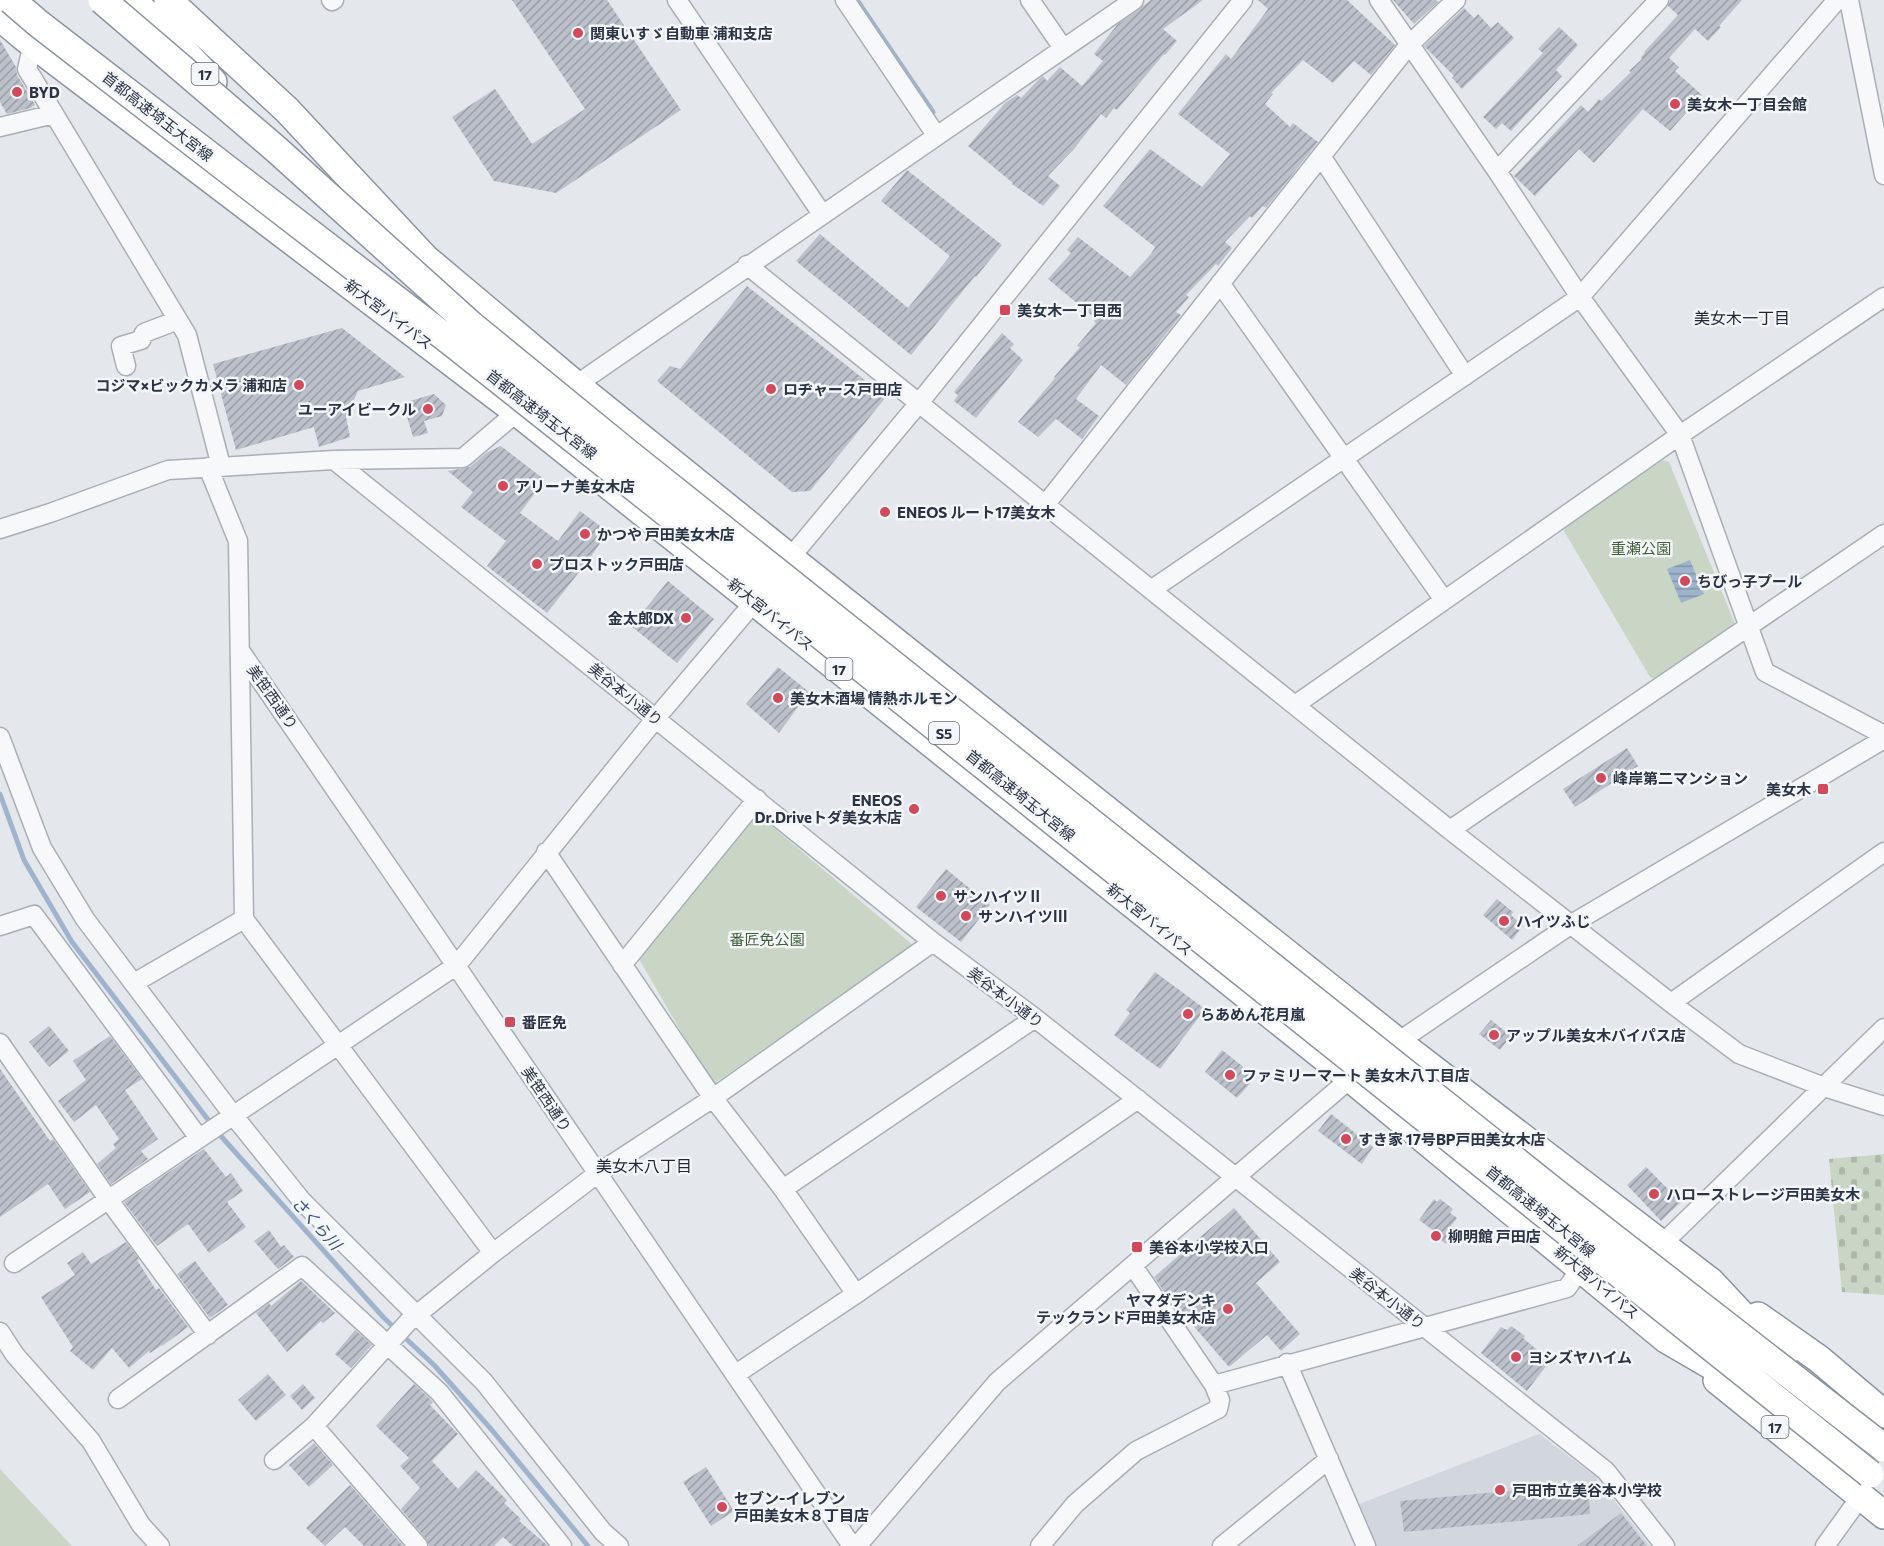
<svg xmlns="http://www.w3.org/2000/svg" width="1884" height="1546" font-family="Commissioner,'Noto Sans JP',sans-serif">
<style>
.built{fill:#d2d6de}
.cemetery{fill:url(#cemetery-stones)}
.park{fill:#c9d6c5}
.water{fill:url(#water-rules)}
.lines{fill:none;stroke-linecap:round;stroke-linejoin:round}
.stream{stroke:#9fb4cc;stroke-width:5}
.building{fill:url(#building-hatch)}
.minor-casing{stroke:#a9aeb7;stroke-width:21}
.highway-casing{stroke:#8b94a3;stroke-width:30}
.minor{stroke:#f7f8fa;stroke-width:18}
.highway{stroke:#fff;stroke-width:27}
.highway-bridge-casing{stroke:#8b94a3;stroke-width:30;stroke-linecap:butt}
.highway-bridge{stroke:#fff;stroke-width:27}
.poi-dot{fill:#d1495b;stroke:#f4f6f9;stroke-width:2}
.labels{text-anchor:middle;dominant-baseline:central;stroke-width:5;stroke-linejoin:round;paint-order:stroke}
.shield{fill:#f4f6f9;stroke:#676e7b;stroke-width:1.5}
.shield-label{font-size:14px;font-weight:bold;fill:#2b3445}
.poi-label{font-size:15px;font-weight:bold;fill:#2b3445;stroke:#f4f6f9;text-anchor:start}
.street-label{font-size:15px;fill:#2b3445;stroke:#f4f6f9}
.park-label{font-size:15px;fill:#3f6138;stroke:#f4f6f9}
.neighbourhood-label{font-size:16px;fill:#1d2536;stroke:#f4f6f9}
.water-label{font-size:16px;font-style:italic;fill:#34527a;stroke:#f4f6f9}
</style>
<defs>
<pattern id="cemetery-stones" width="16" height="16" patternUnits="userSpaceOnUse" patternTransform="scale(1.5)"><rect width="16" height="16" fill="#c9d6c5"/><path d="M2 7V4a2 2 0 0 1 4 0v3zM10 15v-3a2 2 0 0 1 4 0v3z" fill="#adb8ab"/></pattern>
<pattern id="water-rules" width="6" height="5" patternUnits="userSpaceOnUse" patternTransform="scale(1.5)"><rect width="6" height="5" fill="#9fb4cc"/><path d="M0 2.5h6" fill="none" stroke="#8293a7"/></pattern>
<pattern id="building-hatch" width="6" height="6" patternUnits="userSpaceOnUse" patternTransform="scale(1.5)"><rect width="6" height="6" fill="#bbc0ca"/><path d="M-1 1l2-2M0 6l6-6M5 7l2-2" fill="none" stroke="#989da6"/></pattern>
</defs>
<rect width="100%" height="100%" fill="#e4e7ec"/>
<!-- built -->
<path class="built" d="M1539,1434L1595,1476L1650,1546H1372L1370,1529L1359,1504Z"/>
<!-- cemetery -->
<path class="cemetery" d="M1884,1154V1295L1842,1292L1829,1159Z"/>
<!-- park -->
<path class="park" d="M1663,460L1669,462L1735,624L1656,679L1650,677L1564,531L1566,525Z
M755,812L914,946L712,1085L639,959Z
M0,1469L72,1546H0Z"/>
<!-- water -->
<path class="water" d="M1690,560L1704,594L1681,603L1667,569Z"/>
<g class="lines">
<!-- stream -->
<path class="stream" d="M857,0L933,112
M0,794L24,860L72,942L219,1134L384,1318L434,1365L491,1429L588,1546"/>
</g>
<!-- building -->
<path class="building" d="M512,0H607L681,110L556,193L494,181L452,117L495,89L532,144L585,109Z
M1151,0H1203L1163,29L1177,41L1165,55L1164,54L1117,110L1114,108L1106,118L1101,114L1074,149L1048,176L1060,186L1043,206L1012,184L1013,183L968,146L1005,103L1017,95L1021,98L1039,79L1043,76L1047,81L1060,67L1082,86L1103,61L1094,54L1117,25Z
M1258,0H1347L1395,45L1371,75L1354,61L1333,83L1303,60L1271,93L1273,94L1265,104L1290,127L1293,123L1318,142L1266,208L1263,206L1252,218L1250,216L1225,242L1232,248L1218,266L1216,264L1186,295L1189,297L1176,312L1181,315L1126,385L1101,365L1076,399L1099,416L1082,439L1056,419L1038,437L1018,422L1055,378L1054,377L1080,347L1077,346L1096,323L1094,321L1096,319L1048,279L1071,253L1067,250L1078,237L1130,277L1151,254L1155,247L1103,206L1150,149L1202,187L1230,154L1178,114L1226,54L1231,59L1268,9Z
M1393,0H1436L1438,2L1414,24Z
M1670,0H1742L1719,26L1721,27L1708,41L1695,29L1669,58L1679,67L1675,71L1702,95L1670,131L1643,109L1594,163L1579,149L1535,196L1514,176L1581,105L1588,112L1599,99L1601,101L1631,72L1629,71L1642,59L1641,57L1645,53L1644,52L1678,15L1668,6Z
M1464,8L1474,18L1478,14L1491,28L1498,22L1514,38L1462,89L1452,78L1454,76L1424,46Z
M1559,27L1578,45L1556,70L1562,76L1511,131L1502,123L1496,129L1483,117L1543,53L1538,49Z
M0,40L16,67L17,75L35,105L30,108L7,114L0,102Z
M907,170L1002,245L976,277L975,276L911,355L796,261L820,234L908,308L950,256L881,201Z
M747,286L886,397L810,491L792,492L657,381L670,366L680,369Z
M342,328L405,377L358,391L346,417L350,437L319,447L314,427L236,450L213,364Z
M1002,333L1014,344L1010,348L1023,360L976,418L954,401L958,395L954,392Z
M434,394L446,405L442,416L424,421L428,433L413,437L403,403Z
M501,446L545,480L520,513L558,541L580,511L608,532L587,562L547,613L487,566L506,541L461,507L473,492L448,471L470,467L486,453Z
M668,581L714,619L677,663L631,626Z
M778,667L809,692L779,733L746,704Z
M1627,748L1638,766L1575,807L1563,789Z
M946,869L990,905L961,942L916,907Z
M1497,899L1513,912L1511,915L1523,926L1512,940L1483,915Z
M1155,972L1205,1009L1160,1069L1114,1035L1130,1013L1126,1010Z
M1491,1020L1511,1036L1500,1050L1479,1034Z
M49,1026L69,1051L49,1067L29,1042Z
M110,1036L142,1079L125,1090L158,1139L141,1151L148,1159L111,1184L97,1164L116,1148L113,1144L119,1139L96,1105L74,1122L58,1101L86,1080L73,1061Z
M1222,1050L1256,1077L1237,1098L1205,1072Z
M0,1069L50,1141L53,1139L90,1192L65,1209L48,1184L0,1217Z
M1331,1114L1373,1147L1362,1164L1318,1131Z
M204,1149L226,1177L231,1173L243,1191L227,1202L246,1227L209,1253L188,1224L157,1246L124,1202Z
M1646,1167L1681,1202L1661,1221L1627,1185Z
M1434,1199L1437,1202L1440,1199L1453,1209L1450,1213L1457,1218L1451,1226L1456,1230L1446,1244L1432,1233L1434,1231L1419,1220Z
M1234,1208L1280,1262L1256,1283L1300,1334L1281,1351L1267,1335L1229,1367L1165,1293L1154,1277Z
M269,1230L281,1247L284,1245L294,1257L278,1269L254,1241Z
M126,1242L139,1259L137,1260L156,1290L159,1288L188,1327L162,1346V1345L150,1353L149,1351L129,1368L112,1348L93,1370L70,1351L73,1347L41,1297L75,1275L67,1263L83,1252L91,1264Z
M195,1261L228,1305L210,1318L177,1274Z
M301,1281L335,1313L323,1323L321,1321L287,1352L256,1313L269,1303L271,1306Z
M1511,1326L1525,1336L1523,1338L1550,1361L1527,1391L1481,1353L1501,1327L1507,1330Z
M355,1330L372,1345L351,1368L335,1354Z
M268,1374L286,1395L256,1421L238,1400Z
M303,1384L315,1398L302,1410L290,1396Z
M414,1384L432,1401L433,1402L430,1405L458,1434L432,1461L458,1489L476,1470L507,1500L504,1503L521,1519L519,1521L548,1546H513L503,1537L494,1546H429L426,1539L401,1509L420,1488L400,1466L409,1458L376,1426Z
M314,1443L333,1465L309,1487L289,1465Z
M706,1467L734,1511L711,1526L683,1482Z
M1588,1484L1590,1514L1404,1532L1400,1501Z
M350,1485L352,1487L403,1546H364L345,1527L325,1546L306,1528Z
M1621,1513L1647,1546H1577Z"/>
<g class="lines">
<!-- minor casing -->
<g class="minor-casing">
<path id="minor" d="M331,0L332,1L334,0
M677,0L822,214
M845,0L936,135
M1030,0L1063,48
M1379,0L1497,171L1580,297L1680,435L1765,672L1884,735
M1849,0L1884,175
M33,43L27,69L187,335L221,466
M0,127L54,114
M1321,156L1465,376
M1497,171L1659,0
M747,265L1450,830L1671,1003L1739,1054L1824,1087L1884,1106
M1220,283L1444,600
M126,366L121,346L141,340L144,333L178,320
M576,385L1134,0
M334,460L933,942L1035,1018L1606,1471L1665,1546
M208,467L238,541L244,919L493,1253
M1045,505L1409,45L1456,0
M0,529L50,513L168,470L334,460L463,458L517,412
M790,558L919,403L1243,0
M1151,590L1580,297L1837,0
M241,652C446,949 647,1248 852,1546
M1295,705L1680,435L1884,297
M0,737L42,848L85,919L233,1115L302,1201L484,1382L603,1532L619,1546
M1450,830L1884,534
M546,852L713,1098L783,1189L856,1294
M0,926L34,915L199,1138
M622,965L757,799
M134,983L244,919
M1671,1003L1884,852
M0,1043L108,1199L208,1335
M1389,1048L1570,925L1884,739
M783,1189L1035,1018
M1662,1244L1884,1028
M14,1263L457,965L656,718L755,601
M0,1332L15,1355L91,1441L141,1525L160,1546
M1287,1363L1366,1546
M736,1374L856,1294L1138,1099
M1214,1385L1567,1288L1581,1268
M118,1399L302,1266L440,1393L562,1546
M314,1426L418,1546
M274,1460L314,1426L409,1321L493,1253L597,1174L713,1098L933,942
M857,1546L997,1382L1358,1072
M1040,1546L1075,1504L1136,1451L1218,1409L1220,1400L1214,1385L1133,1266
M1222,1546L1329,1459
M1825,1546L1861,1496"/>
</g>
<!-- highway casing -->
<g class="highway-casing">
<path id="highway" d="M131,0L154,20L213,82
M168,0L287,110L425,258L576,385L790,558L1398,1042L1711,1282L1783,1359
M0,17L25,38L517,412L1350,1078L1666,1339L1745,1385
M1758,1316L1819,1359L1884,1414
M1717,1380L1884,1515"/>
</g>
<!-- minor -->
<use href="#minor" class="minor"/>
<!-- highway -->
<use href="#highway" class="highway"/>
<!-- highway-bridge casing -->
<g class="highway-bridge-casing">
<path id="highway-bridge" d="M11,0L39,24L450,341L789,610L1870,1474
M102,0L277,150L470,324L629,454L1556,1193L1884,1448"/>
</g>
<!-- highway-bridge -->
<use href="#highway-bridge" class="highway-bridge"/>
</g>
<!-- markers -->
<g class="poi-dot">
<circle cx="578" cy="33" r="6"/>
<circle cx="17" cy="92" r="6"/>
<circle cx="1675" cy="104" r="6"/>
<rect x="999" y="304" width="12" height="12" rx="3"/>
<circle cx="299" cy="385" r="6"/>
<circle cx="771" cy="389" r="6"/>
<circle cx="428" cy="409" r="6"/>
<circle cx="503" cy="486" r="6"/>
<circle cx="885" cy="512" r="6"/>
<circle cx="585" cy="534" r="6"/>
<circle cx="537" cy="564" r="6"/>
<circle cx="1685" cy="581" r="6"/>
<circle cx="686" cy="618" r="6"/>
<circle cx="778" cy="698" r="6"/>
<circle cx="1601" cy="778" r="6"/>
<rect x="1817" y="783" width="12" height="12" rx="3"/>
<circle cx="914" cy="809" r="6"/>
<circle cx="941" cy="896" r="6"/>
<circle cx="966" cy="916" r="6"/>
<circle cx="1504" cy="921" r="6"/>
<circle cx="1188" cy="1014" r="6"/>
<rect x="504" y="1016" width="12" height="12" rx="3"/>
<circle cx="1494" cy="1035" r="6"/>
<circle cx="1230" cy="1075" r="6"/>
<circle cx="1346" cy="1139" r="6"/>
<circle cx="1654" cy="1194" r="6"/>
<circle cx="1436" cy="1236" r="6"/>
<rect x="1131" y="1241" width="12" height="12" rx="3"/>
<circle cx="1228" cy="1309" r="6"/>
<circle cx="1516" cy="1357" r="6"/>
<circle cx="1500" cy="1490" r="6"/>
<circle cx="722" cy="1507" r="6"/>
</g>
<g class="labels">
<!-- shield labels -->
<g class="shield">
<rect x="191.5" y="63" width="27" height="22" rx="4.5"/>
<rect x="825.5" y="658" width="27" height="22" rx="4.5"/>
<rect x="929" y="722" width="30" height="22" rx="4.5"/>
<rect x="1761.5" y="1416" width="27" height="22" rx="4.5"/>
</g>
<g class="shield-label">
<text x="205" y="74">17</text>
<text x="839" y="669">17</text>
<text x="944" y="733">S5</text>
<text x="1775" y="1427">17</text>
</g>
<!-- poi labels -->
<g class="poi-label">
<text x="590" y="33">関東いすゞ自動車 浦和支店</text>
<text x="29" y="92">BYD</text>
<text x="1687" y="104">美女木一丁目会館</text>
<text x="1017" y="310">美女木一丁目西</text>
<text x="287" y="385" text-anchor="end">コジマ×ビックカメラ 浦和店</text>
<text x="783" y="389">ロヂャース戸田店</text>
<text x="416" y="409" text-anchor="end">ユーアイビークル</text>
<text x="515" y="486">アリーナ美女木店</text>
<text x="897" y="512">ENEOS ルート17美女木</text>
<text x="597" y="534">かつや 戸田美女木店</text>
<text x="549" y="564">プロストック戸田店</text>
<text x="1697" y="581">ちびっ子プール</text>
<text x="674" y="618" text-anchor="end">金太郎DX</text>
<text x="790" y="698">美女木酒場 情熱ホルモン</text>
<text x="1613" y="778">峰岸第二マンション</text>
<text x="1811" y="789" text-anchor="end">美女木</text>
<text x="902" y="800" text-anchor="end">ENEOS<tspan x="902" dy="17">Dr.Driveトダ美女木店</tspan></text>
<text x="953" y="896">サンハイツⅡ</text>
<text x="978" y="916">サンハイツⅢ</text>
<text x="1516" y="921">ハイツふじ</text>
<text x="1200" y="1014">らあめん花月嵐</text>
<text x="522" y="1022">番匠免</text>
<text x="1506" y="1035">アップル美女木バイパス店</text>
<text x="1242" y="1075">ファミリーマート 美女木八丁目店</text>
<text x="1358" y="1139">すき家 17号BP戸田美女木店</text>
<text x="1666" y="1194">ハローストレージ戸田美女木</text>
<text x="1448" y="1236">柳明館 戸田店</text>
<text x="1149" y="1247">美谷本小学校入口</text>
<text x="1216" y="1300" text-anchor="end">ヤマダデンキ<tspan x="1216" dy="17">テックランド戸田美女木店</tspan></text>
<text x="1528" y="1357">ヨシズヤハイム</text>
<text x="1512" y="1490">戸田市立美谷本小学校</text>
<text x="734" y="1498">セブン-イレブン<tspan x="734" dy="17">戸田美女木８丁目店</tspan></text>
</g>
<!-- street labels -->
<g class="street-label">
<text transform="translate(158 116) rotate(38)">首都高速埼玉大宮線</text>
<text transform="translate(389 314) rotate(37)">新大宮バイパス</text>
<text transform="translate(542 414) rotate(38)">首都高速埼玉大宮線</text>
<text transform="translate(771 614) rotate(39)">新大宮バイパス</text>
<text transform="translate(626 694) rotate(39)">美谷本小通り</text>
<text transform="translate(273 697) rotate(55)">美笹西通り</text>
<text transform="translate(1021 795) rotate(39)">首都高速埼玉大宮線</text>
<text transform="translate(1150 919) rotate(39)">新大宮バイパス</text>
<text transform="translate(1006 997) rotate(37)">美谷本小通り</text>
<text transform="translate(547 1099) rotate(56)">美笹西通り</text>
<text transform="translate(1541 1211) rotate(39)">首都高速埼玉大宮線</text>
<text transform="translate(1597 1282) rotate(40)">新大宮バイパス</text>
<text transform="translate(1388 1298) rotate(38)">美谷本小通り</text>
</g>
<!-- park labels -->
<g class="park-label">
<text x="1641" y="548">重瀬公園</text>
<text x="767" y="939">番匠免公園</text>
</g>
<!-- neighbourhood labels -->
<g class="neighbourhood-label">
<text x="1742" y="317">美女木一丁目</text>
<text x="644" y="1165">美女木八丁目</text>
</g>
<!-- water labels -->
<g class="water-label">
<text transform="translate(317 1223) rotate(48)">さくら川</text>
</g>
</g>
</svg>
